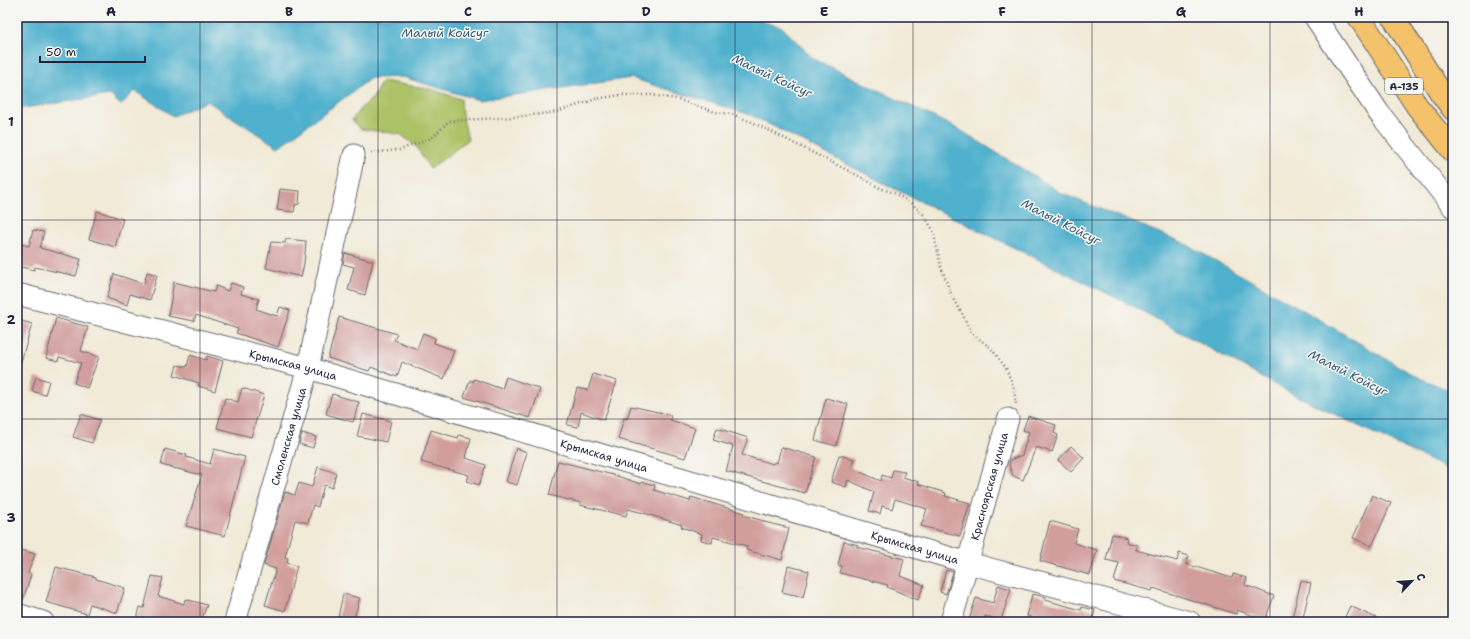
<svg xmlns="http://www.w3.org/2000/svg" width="1470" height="639" font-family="'Shantell Sans',sans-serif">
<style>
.green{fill:#adc368;stroke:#687252}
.water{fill:#4fb1ce;stroke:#386a84}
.building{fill:#d19e9b}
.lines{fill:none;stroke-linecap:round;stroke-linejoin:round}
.minor-casing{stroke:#6a6872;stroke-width:23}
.highway-casing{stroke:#6a6872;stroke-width:24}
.path{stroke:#6a6872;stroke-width:2.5;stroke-dasharray:1 3;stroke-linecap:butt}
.minor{stroke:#fff;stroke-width:21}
.highway{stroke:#f3c26a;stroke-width:22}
.grid{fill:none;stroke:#22223b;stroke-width:1;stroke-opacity:0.55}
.labels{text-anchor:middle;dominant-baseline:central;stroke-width:3;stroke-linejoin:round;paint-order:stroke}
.shield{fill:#f6f6f2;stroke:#626272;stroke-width:1}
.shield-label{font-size:10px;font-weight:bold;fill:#22223b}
.street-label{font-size:11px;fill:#22223b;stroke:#f6f6f2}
.water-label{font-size:12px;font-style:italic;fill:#345b76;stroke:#f6f6f2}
.neatline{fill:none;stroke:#22223b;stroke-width:1.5}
.grid-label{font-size:13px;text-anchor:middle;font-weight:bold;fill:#22223b}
</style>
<rect width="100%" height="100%" fill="#f6f6f2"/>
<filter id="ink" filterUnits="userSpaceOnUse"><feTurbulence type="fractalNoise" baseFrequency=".025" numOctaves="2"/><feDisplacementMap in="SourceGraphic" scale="8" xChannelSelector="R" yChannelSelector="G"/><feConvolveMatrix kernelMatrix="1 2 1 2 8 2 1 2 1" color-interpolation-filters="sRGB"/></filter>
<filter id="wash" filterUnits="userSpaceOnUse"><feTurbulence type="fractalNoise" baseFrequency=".012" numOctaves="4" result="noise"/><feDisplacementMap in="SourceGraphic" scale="16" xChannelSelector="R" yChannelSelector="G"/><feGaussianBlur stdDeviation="0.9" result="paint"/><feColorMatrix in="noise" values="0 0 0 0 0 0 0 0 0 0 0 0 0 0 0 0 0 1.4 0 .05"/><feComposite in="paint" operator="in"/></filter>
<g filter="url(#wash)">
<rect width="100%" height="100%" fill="#f1ead7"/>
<!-- green -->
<path class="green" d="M382,81L430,89L461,99L462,114L468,140L430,169L416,146L400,134L360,129L352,120L359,110L373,98Z"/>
<!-- water -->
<path class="water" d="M17,17H760L763,22L782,27L814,59L960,130L1063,194L1184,243L1303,310L1415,376L1453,392V472L1281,388L1135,307L903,193L751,115L631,78L479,100L403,77L371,78L278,147L207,101L173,116L135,91L121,105L110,95L17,109Z"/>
<g id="blocks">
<!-- building -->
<path class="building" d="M280,189L300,191L299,204L295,205L294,212L277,210Z
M97,211L123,219L115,247L89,239Z
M33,230L44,232L40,248L81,259L76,276L35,267L34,270L17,266V243L29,246Z
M286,239L306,241L304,264L301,277L266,268L271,242L285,243Z
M345,253L373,261L365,295L348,290L354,267L343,264Z
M147,272L157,275L150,300L130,294L127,305L107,298L114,274L144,284Z
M174,282L214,292L216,286L228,291L231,283L243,287L241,294L259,299L256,309L277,316L280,307L290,310L278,347L236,333L238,329L196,315L194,321L168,316Z
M339,317L397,334L394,340L417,349L423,333L435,338L434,343L454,350L444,379L402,362L397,377L371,367L369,371L328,358Z
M56,318L88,327L81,351L99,357L87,388L74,383L81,363L59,357L58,361L46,358Z
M19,320L32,324L20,365H17V327Z
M190,355L206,360L207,356L223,361L215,391L198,386L199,383L174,375L177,365L187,367Z
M593,374L617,381L604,420L581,412L578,427L567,425L577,388L588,390Z
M36,377L49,381L45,395L32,391Z
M506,377L540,389L530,418L464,397L470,380L473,382L474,379L502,389Z
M242,388L264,395L251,437L217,428L225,398L238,402Z
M332,394L359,402L353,422L326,414Z
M826,398L848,404L836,446L815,440Z
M631,406L671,415L670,420L695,428L685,458L618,439L624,418L627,419Z
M81,414L100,420L92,443L73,437Z
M363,414L391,421L386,442L357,436Z
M1028,416L1056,425L1054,433L1058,435L1052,452L1036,447L1023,480L1013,476L1009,465L1010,460L1022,455L1029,432L1023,430Z
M717,428L748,438L742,455L773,464L774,462L777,463L781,447L816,457L805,493L726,471L733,446L713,440Z
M431,430L458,438L459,435L471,438L466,458L486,465L479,485L467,481L469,475L421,462Z
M302,433L316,437L313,448L299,444Z
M1071,446L1084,458L1071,472L1058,460Z
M516,448L527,452L517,485L506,482Z
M165,449L187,455L186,457L210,464L214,449L245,457L225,536L186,526L202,475L161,465Z
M839,455L854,459L851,468L881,481L882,475L891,478L893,470L905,472L903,477L919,482L918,484L946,493L945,496L970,503L960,536L921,526L927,509L895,499L892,509L882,506L880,514L869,511L874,492L848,480L846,487L831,482Z
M558,461L617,476L641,484L642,482L655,485L654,490L690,501L691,497L744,513L743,515L764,521V522L789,528L782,560L746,550L747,546L713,537L712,543L701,540L702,534L681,527L682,525L647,514L628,509L626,516L580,505L581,503L549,495Z
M318,467L336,473L332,488L324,485L318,507L313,505L308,523L295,520L285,557L288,558L287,563L297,566L285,611L265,605L276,569L264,565L285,492L295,495L299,483L312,487Z
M1372,495L1391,503L1372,546L1353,538Z
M1050,521L1078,529L1074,543L1097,550L1090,575L1040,561Z
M1112,534L1127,538L1126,542L1137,545L1136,550L1177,561L1179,553L1189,556L1186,564L1232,578L1233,574L1247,578L1245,585L1274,596L1265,620L1237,610L1236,614L1153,588L1152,591L1114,581L1119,563L1106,560Z
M844,541L858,545L857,547L904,559L900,576L924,585L918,600L887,587L888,585L840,573L842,566L838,565Z
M22,550L35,554L28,573L31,575L22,603L17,602V567Z
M788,566L809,571L803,597L782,592Z
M56,567L96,577V579L125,588L117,613L90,604L87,614L46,602Z
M946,570L953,572L946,594L940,592Z
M152,576L163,578L158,596L184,604L185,599L207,605L201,622H163L152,619L151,622H136L140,607L144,608Z
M1301,581L1311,583L1302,622H1291Z
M998,585L1011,589L1001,620L985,616L983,622L969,620L976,598L993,603Z
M343,594L360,598L353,622H337Z
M1032,594L1046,597L1045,600L1081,610L1082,607L1095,610L1092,622H1030L1031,617L1027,616Z
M1350,606L1385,622H1357L1345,617Z"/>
</g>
</g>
<g filter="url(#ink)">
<use href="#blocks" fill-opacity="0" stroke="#6a6872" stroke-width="1"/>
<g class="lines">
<!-- minor casing -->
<g class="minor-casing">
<g id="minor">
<path d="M1315,17L1379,113L1453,207"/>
<path id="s1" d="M17,294L308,368L968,563L1190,622"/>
<path d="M17,614L43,622"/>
<path id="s2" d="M235,622L308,368L354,155"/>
<path id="s3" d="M951,622L1008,419"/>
</g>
</g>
<!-- highway casing -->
<g class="highway-casing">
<path id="highway" d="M1359,17L1417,106L1453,151
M1393,17L1441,93L1453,109"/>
</g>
<!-- path -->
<path class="path" d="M371,153L399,150L432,138L449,121L515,117L557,112L596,99L621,95H651L676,99L715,112L732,114L752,122L857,175L880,188L894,193L911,203L924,215L933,230L941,267L953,299L963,315L971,333L990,347L1006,368L1014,388L1016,404"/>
<!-- minor -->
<use href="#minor" class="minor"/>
<!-- highway -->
<use href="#highway" class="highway"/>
</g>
</g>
<!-- grid -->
<path class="grid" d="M200,17V622M378,17V622M557,17V622M735,17V622M913,17V622M1092,17V622M1270,17V622M17,220H1453M17,419H1453"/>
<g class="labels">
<!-- shield labels -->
<rect class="shield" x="1385" y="78" width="38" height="16" rx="3"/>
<g class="shield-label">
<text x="1404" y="86">А-135</text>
</g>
<!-- street labels -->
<g class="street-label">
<text stroke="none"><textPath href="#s1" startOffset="285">Крымская улица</textPath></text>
<text stroke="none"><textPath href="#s2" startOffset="193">Смоленская улица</textPath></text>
<text stroke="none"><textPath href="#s1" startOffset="609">Крымская улица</textPath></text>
<text stroke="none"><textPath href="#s3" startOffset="141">Красноярская улица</textPath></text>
<text stroke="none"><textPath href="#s1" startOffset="933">Крымская улица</textPath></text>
</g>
<!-- water labels -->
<g class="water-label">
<text x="445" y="33">Малый Койсуг</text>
<text transform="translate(772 76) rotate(25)">Малый Койсуг</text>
<text transform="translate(1061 222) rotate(27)">Малый Койсуг</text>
<text transform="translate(1348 373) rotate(27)">Малый Койсуг</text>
</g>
</g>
<!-- margin -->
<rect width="1470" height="639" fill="none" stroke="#f6f6f2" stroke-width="44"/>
<!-- north arrow -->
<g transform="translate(1412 581) rotate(65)" stroke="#f6f6f2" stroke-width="3" paint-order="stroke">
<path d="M0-3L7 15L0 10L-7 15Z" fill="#22223b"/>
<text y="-6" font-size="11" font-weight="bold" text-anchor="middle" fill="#22223b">С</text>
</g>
<!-- scale -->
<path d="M40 56v6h105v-6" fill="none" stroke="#22223b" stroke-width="2"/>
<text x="46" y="56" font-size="12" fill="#22223b" stroke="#f6f6f2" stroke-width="3" paint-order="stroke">50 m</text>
<rect x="22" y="22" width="1426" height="595" class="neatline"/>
<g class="grid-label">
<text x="111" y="16">A</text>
<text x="289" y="16">B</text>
<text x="468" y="16">C</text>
<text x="646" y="16">D</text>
<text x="824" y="16">E</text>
<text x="1002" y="16">F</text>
<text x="1181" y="16">G</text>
<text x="1359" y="16">H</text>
<text x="11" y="126">1</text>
<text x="11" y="324">2</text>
<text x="11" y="522">3</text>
</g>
</svg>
